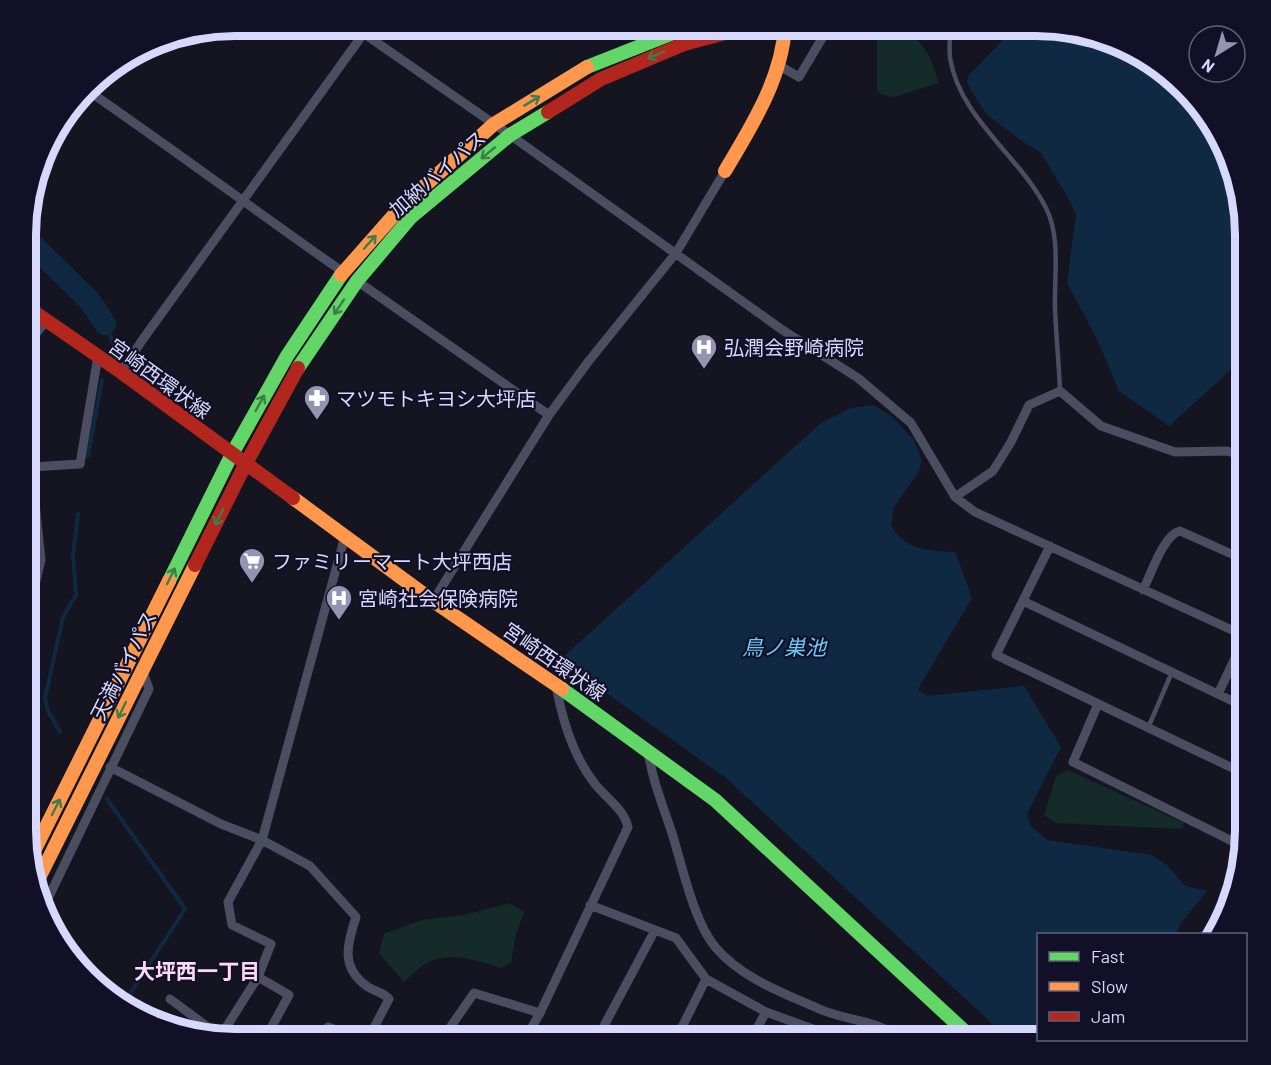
<svg xmlns="http://www.w3.org/2000/svg" width="1271" height="1065" font-family="Barlow,'Noto Sans JP',sans-serif">
<style>
.green{fill:#142b29}
.water{fill:#102943}
.lines{fill:none;stroke-linecap:round;stroke-linejoin:round}
.stream{stroke:#102943;stroke-width:4}
.river{stroke:#102943;stroke-width:22}
.lane{stroke:#4b4d61;stroke-width:4.5}
.street{stroke:#4b4d61;stroke-width:9}
.fast{stroke:#63d668;stroke-width:14}
.slow{stroke:#ff974d;stroke-width:14}
.jam{stroke:#b3261e;stroke-width:14}
.oneway{stroke:#3e7d4a}
.labels{text-anchor:middle;dominant-baseline:central;stroke-width:4.5;stroke-linejoin:round;paint-order:stroke}
.street-label{font-size:20px;fill:#d7d8fd;stroke:#111026}
.poi-label{font-size:20px;fill:#d7d8fd;stroke:#111026;text-anchor:start}
.water-label{font-size:21px;font-style:italic;fill:#6accf8;stroke:#111026}
.neighbourhood-label{font-size:21px;font-weight:bold;fill:#fdd9f5;stroke:#111026}
.rim{fill:none;stroke:#d7d8fd;stroke-width:8}
</style>
<rect width="100%" height="100%" fill="#151521"/>
<!-- green -->
<path class="green" d="M880,26C917,26 930,52 939,83L894,97L880,94L877,90V28Z
M1068,770L1184,823L1182,829L1056,823L1044,815L1056,776Z
M510,903L524,912L516,934L511,963L501,968C475,960 447,949 422,966C416,970 410,977 404,982L379,953L384,934L422,920L464,915Z"/>
<!-- water -->
<path class="water" d="M1020,26H1050L1129,47L1184,87L1224,142L1245,221V357L1169,426L1119,391L1097,339L1067,283L1076,214L1066,194L1041,153L1022,141L986,114L967,83L969,75L1012,31Z
M873,405L890,415L913,439L922,460L919,471L894,507L891,526C909,552 926,550 955,552L972,598L918,689L927,696L1024,686L1061,747L1027,814L1031,826L1047,840L1152,855L1167,865L1185,886L1207,891L1181,923L1176,934H1038V1039H1009L726,778L560,660L821,423L851,408Z"/>
<g class="lines">
<!-- stream -->
<path class="stream" d="M105,324L115,347
M88,456L102,380
M60,732L48,711L45,698L63,617L76,595L73,555L78,514
M107,799L185,909L124,1003"/>
<!-- river -->
<path class="river" d="M27,239L90,301L105,324"/>
<!-- lane -->
<path class="lane" d="M950,26C950,36 949,48 950,58C960,119 1020,156 1046,208C1061,238 1054,276 1055,308C1056,336 1059,363 1060,391
M1148,728L1172,672"/>
<!-- street -->
<path class="street" d="M353,26L510,135L781,329L858,378L911,423L955,497L975,512L1245,636
M778,65L799,77L827,30L846,26
M87,90C173,149 257,212 343,272
M357,281L549,415
M27,345L46,321
M121,372L143,339L369,26
M31,467L80,464L98,356
M955,497L993,471L1011,442L1029,405L1060,391L1101,426L1175,452L1227,451L1245,456
M1050,546L996,655L1245,774
M27,561L41,560L27,426
M1143,590C1151,574 1164,534 1180,531L1245,560
M433,601L549,415L588,362L676,253L725,171
M1023,601L1245,707
M26,622L41,560
M1218,694L1245,637
M1098,704L1073,762L1242,846
M648,751C652,779 663,806 672,833C682,865 694,923 716,948C742,978 781,992 817,1008C845,1021 877,1019 901,1039
M110,767L221,824L262,840L310,866L356,917C347,944 340,968 368,987C376,992 383,992 389,999L368,1039
M590,905L676,938L706,979L766,1012L841,1039
M43,909L149,689L143,672
M258,977L289,995L265,1039
M170,999L220,1036
M328,1027L362,1039
M220,1037L258,977L271,944L232,925L228,902L262,840L345,536
M442,1039L474,993L540,1013
M525,1039L540,1013L628,827C624,809 606,798 595,784C573,756 562,719 556,685
M597,1039L655,930
M676,1039L706,979
M751,1039L766,1012"/>
<!-- fast -->
<path class="fast" d="M587,67L691,26
M298,368L357,281L411,217L510,135L548,112
M169,581L232,454L287,356L341,275
M562,689L715,800L973,1039"/>
<!-- slow -->
<path class="slow" d="M725,171C751,127 782,79 785,26
M341,275L402,206L494,124L587,67
M293,498L433,601L562,689
M30,859L169,581
M36,884L195,565"/>
<!-- jam -->
<path class="jam" d="M548,112L601,79L684,44L752,26
M27,307L121,372L293,498
M195,565L245,465L298,368"/>
</g>
<!-- one-way arrows -->
<defs><path id="oneway-shaft" d="M-6 0H5M1.5-3L5.5 0L1.5 3" fill="none" stroke-width="1.6" stroke-linecap="round" stroke-linejoin="round" transform="scale(1.5)"/></defs>
<g class="oneway">
<use href="#oneway-shaft" transform="translate(656 55) rotate(157)"/>
<use href="#oneway-shaft" transform="translate(532 101) rotate(-31)"/>
<use href="#oneway-shaft" transform="translate(488 153) rotate(140)"/>
<use href="#oneway-shaft" transform="translate(370 242) rotate(-48)"/>
<use href="#oneway-shaft" transform="translate(339 307) rotate(124)"/>
<use href="#oneway-shaft" transform="translate(260 403) rotate(-61)"/>
<use href="#oneway-shaft" transform="translate(219 517) rotate(117)"/>
<use href="#oneway-shaft" transform="translate(171 576) rotate(-64)"/>
<use href="#oneway-shaft" transform="translate(122 710) rotate(116)"/>
<use href="#oneway-shaft" transform="translate(56 807) rotate(-63)"/>
</g>
<!-- icons -->
<defs>
<g id="hospital-pin" transform="scale(1.35)"><path d="M0 17L-7.5 6A9.5 9.5 0 1 1 7.5 6Z" fill="#9394b0" stroke="#111026"/><path d="M-5-5h3v3.5h4V-5h3V5h-3V1.5h-4V5h-3Z" fill="#fff"/></g>
<g id="pharmacy-pin" transform="scale(1.35)"><path d="M0 17L-7.5 6A9.5 9.5 0 1 1 7.5 6Z" fill="#9394b0" stroke="#111026"/><path d="M-2-6h4v4h4v4h-4v4h-4v-4h-4v-4h4Z" fill="#fff"/></g>
<g id="supermarket-pin" transform="scale(1.35)"><path d="M0 17L-7.5 6A9.5 9.5 0 1 1 7.5 6Z" fill="#9394b0" stroke="#111026"/><path d="M-6-5.5h2.5l.6 2H6L4.5 2H-2.5L-4.4-4H-6ZM-1.5 3.2a1.3 1.3 0 1 0 .1 0ZM3 3.2a1.3 1.3 0 1 0 .1 0Z" fill="#fff"/></g>
</defs>
<g fill-rule="evenodd">
<use href="#hospital-pin" x="704" y="347"/>
<use href="#pharmacy-pin" x="317" y="398"/>
<use href="#supermarket-pin" x="252" y="561"/>
<use href="#hospital-pin" x="339" y="598"/>
</g>
<g class="labels">
<!-- street labels -->
<g class="street-label">
<text transform="translate(437 173) rotate(-41)">加納バイパス</text>
<text transform="translate(160 378) rotate(36)">宮崎西環状線</text>
<text transform="translate(555 661) rotate(35)">宮崎西環状線</text>
<text transform="translate(123 665) rotate(-63)">天満バイパス</text>
</g>
<!-- poi labels -->
<g class="poi-label">
<text x="724" y="347">弘潤会野崎病院</text>
<text x="336" y="398">マツモトキヨシ大坪店</text>
<text x="272" y="561">ファミリーマート大坪西店</text>
<text x="358" y="598">宮崎社会保険病院</text>
</g>
<!-- water labels -->
<g class="water-label">
<text x="784" y="646">鳥ノ巣池</text>
</g>
<!-- neighbourhood labels -->
<g class="neighbourhood-label">
<text x="197" y="970">大坪西一丁目</text>
</g>
</g>
<!-- crop -->
<path d="M0 0H1271V1065H0ZM235 36H1036A199 199 0 0 1 1235 235V830A199 199 0 0 1 1036 1029H235A199 199 0 0 1 36 830V235A199 199 0 0 1 235 36Z" fill="#111026" fill-rule="evenodd"/>
<path class="rim" d="M235 36H1036A199 199 0 0 1 1235 235V830A199 199 0 0 1 1036 1029H235A199 199 0 0 1 36 830V235A199 199 0 0 1 235 36Z"/>
<!-- legend -->
<rect x="1037" y="933" width="210" height="108" fill="#111026" stroke="#60607c" stroke-width="1.5"/>
<rect x="1049" y="952" width="30" height="9" fill="#63d668" stroke="#60607c" stroke-width="1.5"/>
<text x="1091" y="963" font-size="18" fill="#d7d8fd">Fast</text>
<rect x="1049" y="982" width="30" height="9" fill="#ff974d" stroke="#60607c" stroke-width="1.5"/>
<text x="1091" y="993" font-size="18" fill="#d7d8fd">Slow</text>
<rect x="1049" y="1012" width="30" height="9" fill="#b3261e" stroke="#60607c" stroke-width="1.5"/>
<text x="1091" y="1023" font-size="18" fill="#d7d8fd">Jam</text>
<!-- north arrow -->
<g transform="translate(1217 54) rotate(217)"><circle r="28" fill="#111026" stroke="#60607c" stroke-width="1.5"/>
<path d="M0-4.5L10 22L0 15L-10 22Z" fill="#9394b0"/>
<text y="-9" font-size="16" font-weight="bold" text-anchor="middle" fill="#d7d8fd">N</text>
</g>
</svg>
